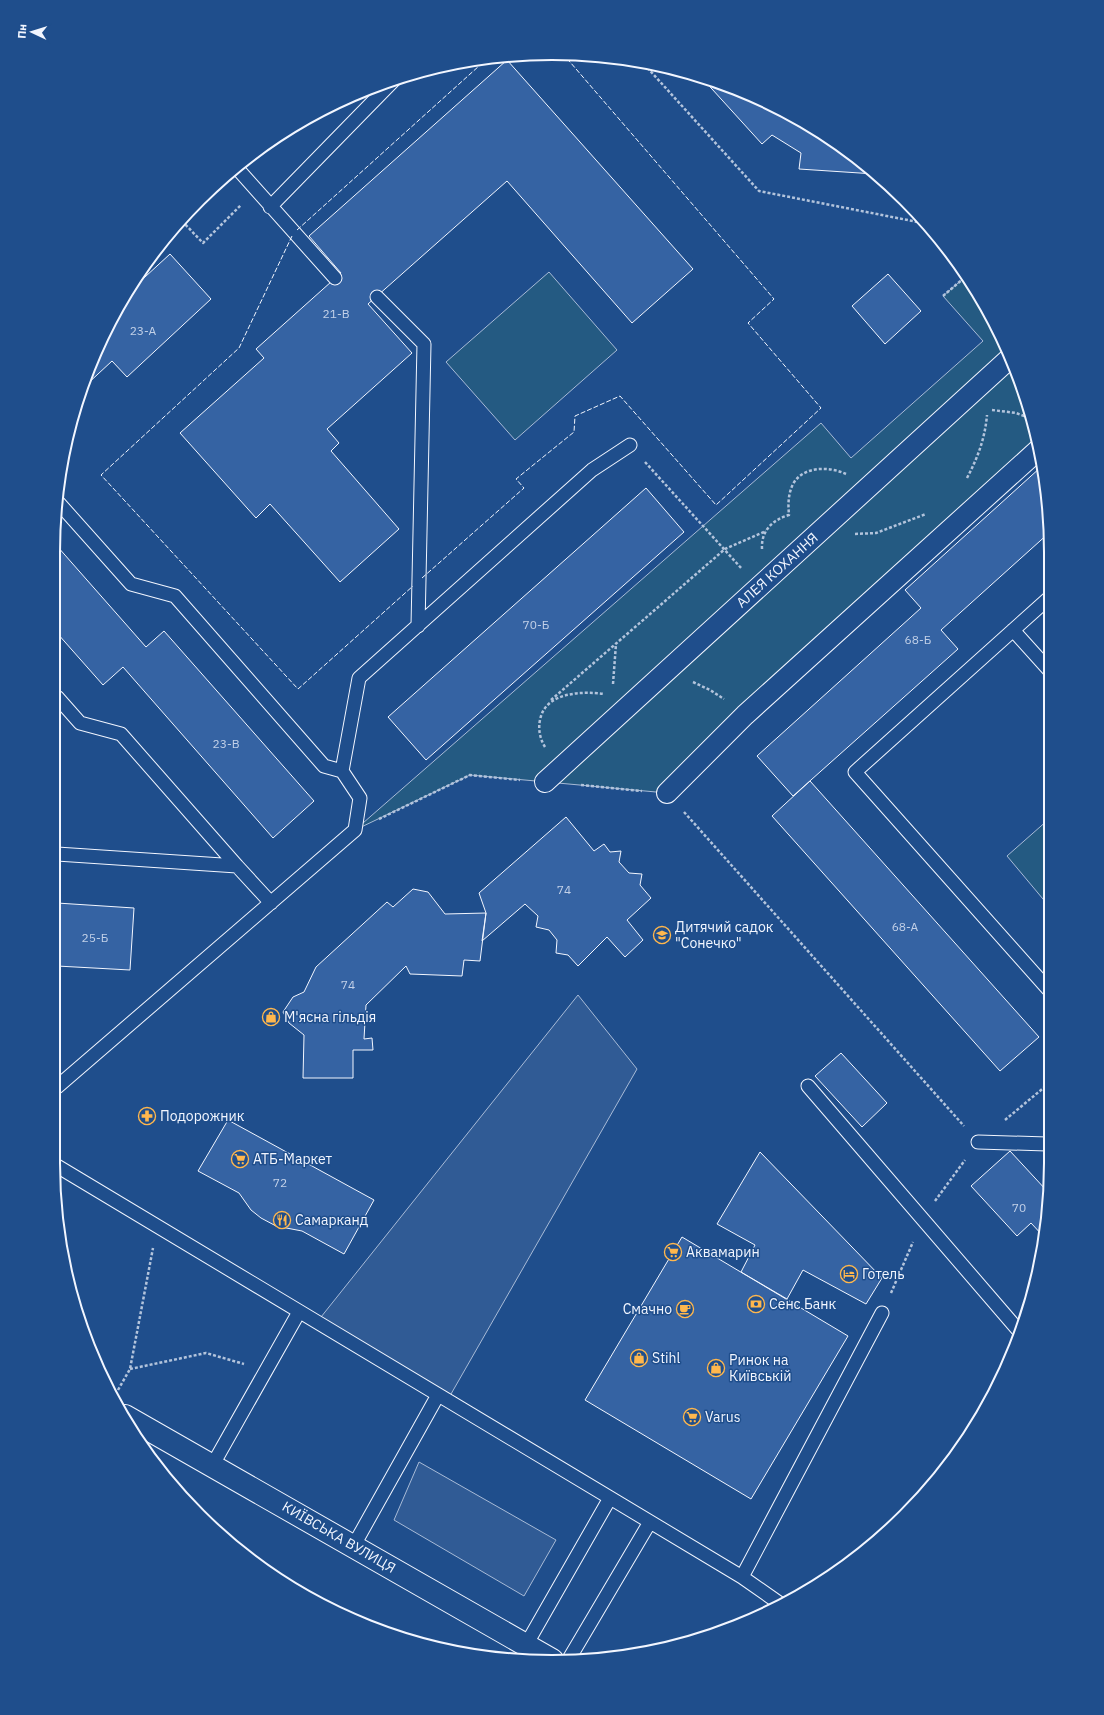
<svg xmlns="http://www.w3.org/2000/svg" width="1104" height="1715" font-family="'IBM Plex Sans',sans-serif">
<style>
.green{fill:#245a82;stroke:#a8bbd7}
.parking{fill:#305b95;stroke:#a8bbd7}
.building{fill:#3563a3;stroke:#f2f6ff}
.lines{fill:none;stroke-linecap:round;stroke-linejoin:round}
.service-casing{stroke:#f2f6ff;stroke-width:15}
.pedestrian-casing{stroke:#f2f6ff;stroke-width:22}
.primary-casing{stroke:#f2f6ff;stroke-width:24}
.path{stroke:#b3c4dc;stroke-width:2.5;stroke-dasharray:3 2;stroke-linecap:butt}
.service{stroke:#1f4e8c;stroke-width:13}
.pedestrian{stroke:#1f4e8c;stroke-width:20}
.primary{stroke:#1f4e8c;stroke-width:22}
.fence{stroke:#f2f6ff;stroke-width:1;stroke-dasharray:5 2;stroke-linecap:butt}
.labels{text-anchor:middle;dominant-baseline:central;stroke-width:3;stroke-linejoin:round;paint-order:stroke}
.number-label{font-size:12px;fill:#c3d1e8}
.street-label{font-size:14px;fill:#f2f6ff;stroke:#1f4e8c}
.poi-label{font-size:14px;fill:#f2f6ff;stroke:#1f4e8c;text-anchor:start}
.rim{fill:none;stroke:#f2f6ff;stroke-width:2}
</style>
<rect width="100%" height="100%" fill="#1f4e8c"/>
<!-- green -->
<path class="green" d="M549,272L617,350L515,440L446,362Z
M964,278L999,331L1034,423L1038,450L667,793L470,775L355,830L821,423L851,458L983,341L943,296Z
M1049,819L1048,905L1007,856Z"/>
<!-- parking -->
<path class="parking" d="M578,995L637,1069L447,1401L317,1322Z
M419,1462L556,1540L524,1596L394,1520Z"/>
<!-- building -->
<path class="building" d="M507,60L693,269L632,323L507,181L368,304L412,353L327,429L339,443L331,451L399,529L340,582L270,504L256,518L180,433L264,358L256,349L341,273L309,236Z
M702,78L773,105L856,156L875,174L799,169L801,153L772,135L762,144Z
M224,176L229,181L198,208L196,206Z
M170,254L211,299L127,377L112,361L84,387L91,361L133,288Z
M888,274L921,311L885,344L852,306Z
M989,316L999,331L1001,336L986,319Z
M1041,467L1050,519V532L941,630L958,649L793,796L757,756L921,608L905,590Z
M646,488L684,532L426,760L388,717Z
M57,546L146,647L164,631L314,801L273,838L123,667L103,685L57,633Z
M810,781L1039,1037L1000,1071L772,816Z
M566,817L594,851L604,844L610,852L621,851L619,862L629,873L642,874L640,885L651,898L627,920L643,940L625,957L607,937L578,966L568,955L556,953L557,940L549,930L536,927L538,916L525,904L482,941L486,913L479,893Z
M413,889L428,892L445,914L486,913L480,961L464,960L462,976L410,974L406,966L366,1005L364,1039L372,1038L373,1050H353V1078H303L304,1035L289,1023L283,1012L293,997L304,992L316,967L387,902L393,907Z
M57,903L134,908L130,970L57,966Z
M841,1053L887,1103L862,1127L815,1076Z
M228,1120L374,1200L344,1254L302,1231L276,1226L261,1218L251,1210L239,1193L198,1171Z
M1010,1151L1047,1191V1228L1044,1237L1031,1223L1017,1236L971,1186Z
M760,1152L882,1278L866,1304L803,1270L787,1299L741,1272L755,1245L717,1224Z
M682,1237L848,1336L751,1499L585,1400Z"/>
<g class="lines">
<!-- service casing -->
<g class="service-casing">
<path id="service" d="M236,167L335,278
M270,207L396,78
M377,297L424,344L418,626
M57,501L131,584L175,596L324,766L342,771L360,798L355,830L57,1087
M1013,630L1049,670
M57,697L80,723L121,734L237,866L271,903
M342,771L359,678L592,470L630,445
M57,854L237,866
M1048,989L855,772L1050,597
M808,1086L1019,1331
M978,1142L1047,1144
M57,1166L742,1577L782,1605
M212,1466L299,1312
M354,1545L438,1395
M742,1577L882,1313
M526,1645L610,1498
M569,1659L650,1522"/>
</g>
<!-- pedestrian casing -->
<g class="pedestrian-casing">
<path id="pedestrian" d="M545,782L1010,358
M667,793L745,715L1038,450"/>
</g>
<!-- primary casing -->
<g class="primary-casing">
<path id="primary" d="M125,1416L552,1660"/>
</g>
<!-- path -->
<path class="path" d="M644,64L759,191L928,224
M182,221L203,243L241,205
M943,296L964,278
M992,410L1016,413L1032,419
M645,462L742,569
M967,478C978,457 985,438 987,415
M855,534L876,533L926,514
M762,549C761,531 772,520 789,515C788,505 788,494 793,484C803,466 829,466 846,474
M693,682L710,690L724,699
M613,684L616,644
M551,700L725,549L766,531
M545,747C540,739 538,729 540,720C545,692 582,691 604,694
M581,785L642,791
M684,812L964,1126
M379,819L470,775L520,780
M1005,1120L1047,1085
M935,1201L965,1160
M891,1293L913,1242
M130,1369L206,1353L244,1364
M118,1390L130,1369L153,1248"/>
<!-- service -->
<use href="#service" class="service"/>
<!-- pedestrian -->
<use href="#pedestrian" class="pedestrian"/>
<!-- primary -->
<use href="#primary" class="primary"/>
<!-- fence -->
<path class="fence" d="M297,230L489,57
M292,236L239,348L101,475L298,689L413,586
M422,578L524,488L516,479L574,432L575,416L620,396L716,505L821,408L748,323L774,299L564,55"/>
</g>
<!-- icons -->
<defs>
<g id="school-ring" transform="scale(0.9)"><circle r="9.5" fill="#1f4e8c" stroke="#ffb74d" stroke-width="1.5"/><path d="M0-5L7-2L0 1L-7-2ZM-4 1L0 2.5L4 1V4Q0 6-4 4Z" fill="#ffb74d"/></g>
<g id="shop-ring" transform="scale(0.9)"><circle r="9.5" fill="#1f4e8c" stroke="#ffb74d" stroke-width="1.5"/><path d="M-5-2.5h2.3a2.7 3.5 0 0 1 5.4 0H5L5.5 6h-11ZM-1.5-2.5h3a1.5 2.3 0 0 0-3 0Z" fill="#ffb74d"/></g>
<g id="pharmacy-ring" transform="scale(0.9)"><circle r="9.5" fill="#1f4e8c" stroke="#ffb74d" stroke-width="1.5"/><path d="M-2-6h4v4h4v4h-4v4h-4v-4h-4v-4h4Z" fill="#ffb74d"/></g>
<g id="supermarket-ring" transform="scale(0.9)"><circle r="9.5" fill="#1f4e8c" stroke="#ffb74d" stroke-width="1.5"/><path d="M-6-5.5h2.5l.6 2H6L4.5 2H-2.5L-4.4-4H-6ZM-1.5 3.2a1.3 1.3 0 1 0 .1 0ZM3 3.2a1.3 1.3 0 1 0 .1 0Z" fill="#ffb74d"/></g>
<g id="restaurant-ring" transform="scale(0.9)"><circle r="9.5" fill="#1f4e8c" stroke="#ffb74d" stroke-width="1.5"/><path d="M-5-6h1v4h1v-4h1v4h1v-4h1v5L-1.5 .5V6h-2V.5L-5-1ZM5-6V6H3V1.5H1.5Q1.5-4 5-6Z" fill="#ffb74d"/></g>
<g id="hotel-ring" transform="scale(0.9)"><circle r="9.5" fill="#1f4e8c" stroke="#ffb74d" stroke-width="1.5"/><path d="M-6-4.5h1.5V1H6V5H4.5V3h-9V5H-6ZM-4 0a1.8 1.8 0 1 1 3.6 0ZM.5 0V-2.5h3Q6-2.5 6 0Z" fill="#ffb74d"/></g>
<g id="bank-ring" transform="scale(0.9)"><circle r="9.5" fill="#1f4e8c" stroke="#ffb74d" stroke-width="1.5"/><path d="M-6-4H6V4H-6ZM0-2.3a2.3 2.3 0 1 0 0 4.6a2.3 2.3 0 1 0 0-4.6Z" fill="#ffb74d"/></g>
<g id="cafe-ring" transform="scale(0.9)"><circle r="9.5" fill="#1f4e8c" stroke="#ffb74d" stroke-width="1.5"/><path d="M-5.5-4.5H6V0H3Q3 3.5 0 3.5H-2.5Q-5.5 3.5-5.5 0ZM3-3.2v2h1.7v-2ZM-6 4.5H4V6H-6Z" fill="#ffb74d"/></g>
</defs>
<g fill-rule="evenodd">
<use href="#school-ring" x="662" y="935"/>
<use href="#shop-ring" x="271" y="1017"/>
<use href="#pharmacy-ring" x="147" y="1116"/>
<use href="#supermarket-ring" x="240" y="1159"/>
<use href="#restaurant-ring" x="282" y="1220"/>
<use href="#supermarket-ring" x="673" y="1252"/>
<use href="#hotel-ring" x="849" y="1274"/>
<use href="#bank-ring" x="756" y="1304"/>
<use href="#cafe-ring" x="685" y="1309"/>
<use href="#shop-ring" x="639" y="1358"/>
<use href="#shop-ring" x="716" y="1368"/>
<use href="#supermarket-ring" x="692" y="1417"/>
</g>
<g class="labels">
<!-- number labels -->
<g class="number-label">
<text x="336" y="313">21-В</text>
<text x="143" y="330">23-А</text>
<text x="536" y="624">70-Б</text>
<text x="918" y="639">68-Б</text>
<text x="226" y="743">23-В</text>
<text x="564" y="889">74</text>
<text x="905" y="926">68-А</text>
<text x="95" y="937">25-Б</text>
<text x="348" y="984">74</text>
<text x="280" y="1182">72</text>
<text x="1019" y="1207">70</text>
</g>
<!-- street labels -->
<g class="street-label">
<text transform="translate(777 570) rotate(-42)">АЛЕЯ КОХАННЯ</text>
<text transform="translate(339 1537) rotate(30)">КИЇВСЬКА ВУЛИЦЯ</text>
</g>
<!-- poi labels -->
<g class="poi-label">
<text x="675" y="927">Дитячий садок<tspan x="675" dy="16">"Сонечко"</tspan></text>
<text x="284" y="1017">М'ясна гільдія</text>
<text x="160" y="1116">Подорожник</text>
<text x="253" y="1159">АТБ-Маркет</text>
<text x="295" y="1220">Самарканд</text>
<text x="686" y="1252">Аквамарин</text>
<text x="862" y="1274">Готель</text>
<text x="769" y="1304">Сенс Банк</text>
<text x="672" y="1309" text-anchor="end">Смачно</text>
<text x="652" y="1358">Stihl</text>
<text x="729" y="1360">Ринок на<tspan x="729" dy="16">Київській</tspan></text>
<text x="705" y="1417">Varus</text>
</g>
</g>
<!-- crop -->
<path d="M0 0H1104V1715H0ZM552 60H552A492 492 0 0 1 1044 552V1163A492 492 0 0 1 552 1655H552A492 492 0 0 1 60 1163V552A492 492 0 0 1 552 60Z" fill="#1f4e8c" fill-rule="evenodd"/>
<path class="rim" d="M552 60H552A492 492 0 0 1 1044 552V1163A492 492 0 0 1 552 1655H552A492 492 0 0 1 60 1163V552A492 492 0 0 1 552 60Z"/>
<!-- north arrow -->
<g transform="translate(32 32) rotate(274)" stroke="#1f4e8c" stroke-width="3" paint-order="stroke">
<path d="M0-3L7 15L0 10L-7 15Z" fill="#f2f6ff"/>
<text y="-6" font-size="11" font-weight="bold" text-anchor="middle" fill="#f2f6ff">Пн</text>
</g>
</svg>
